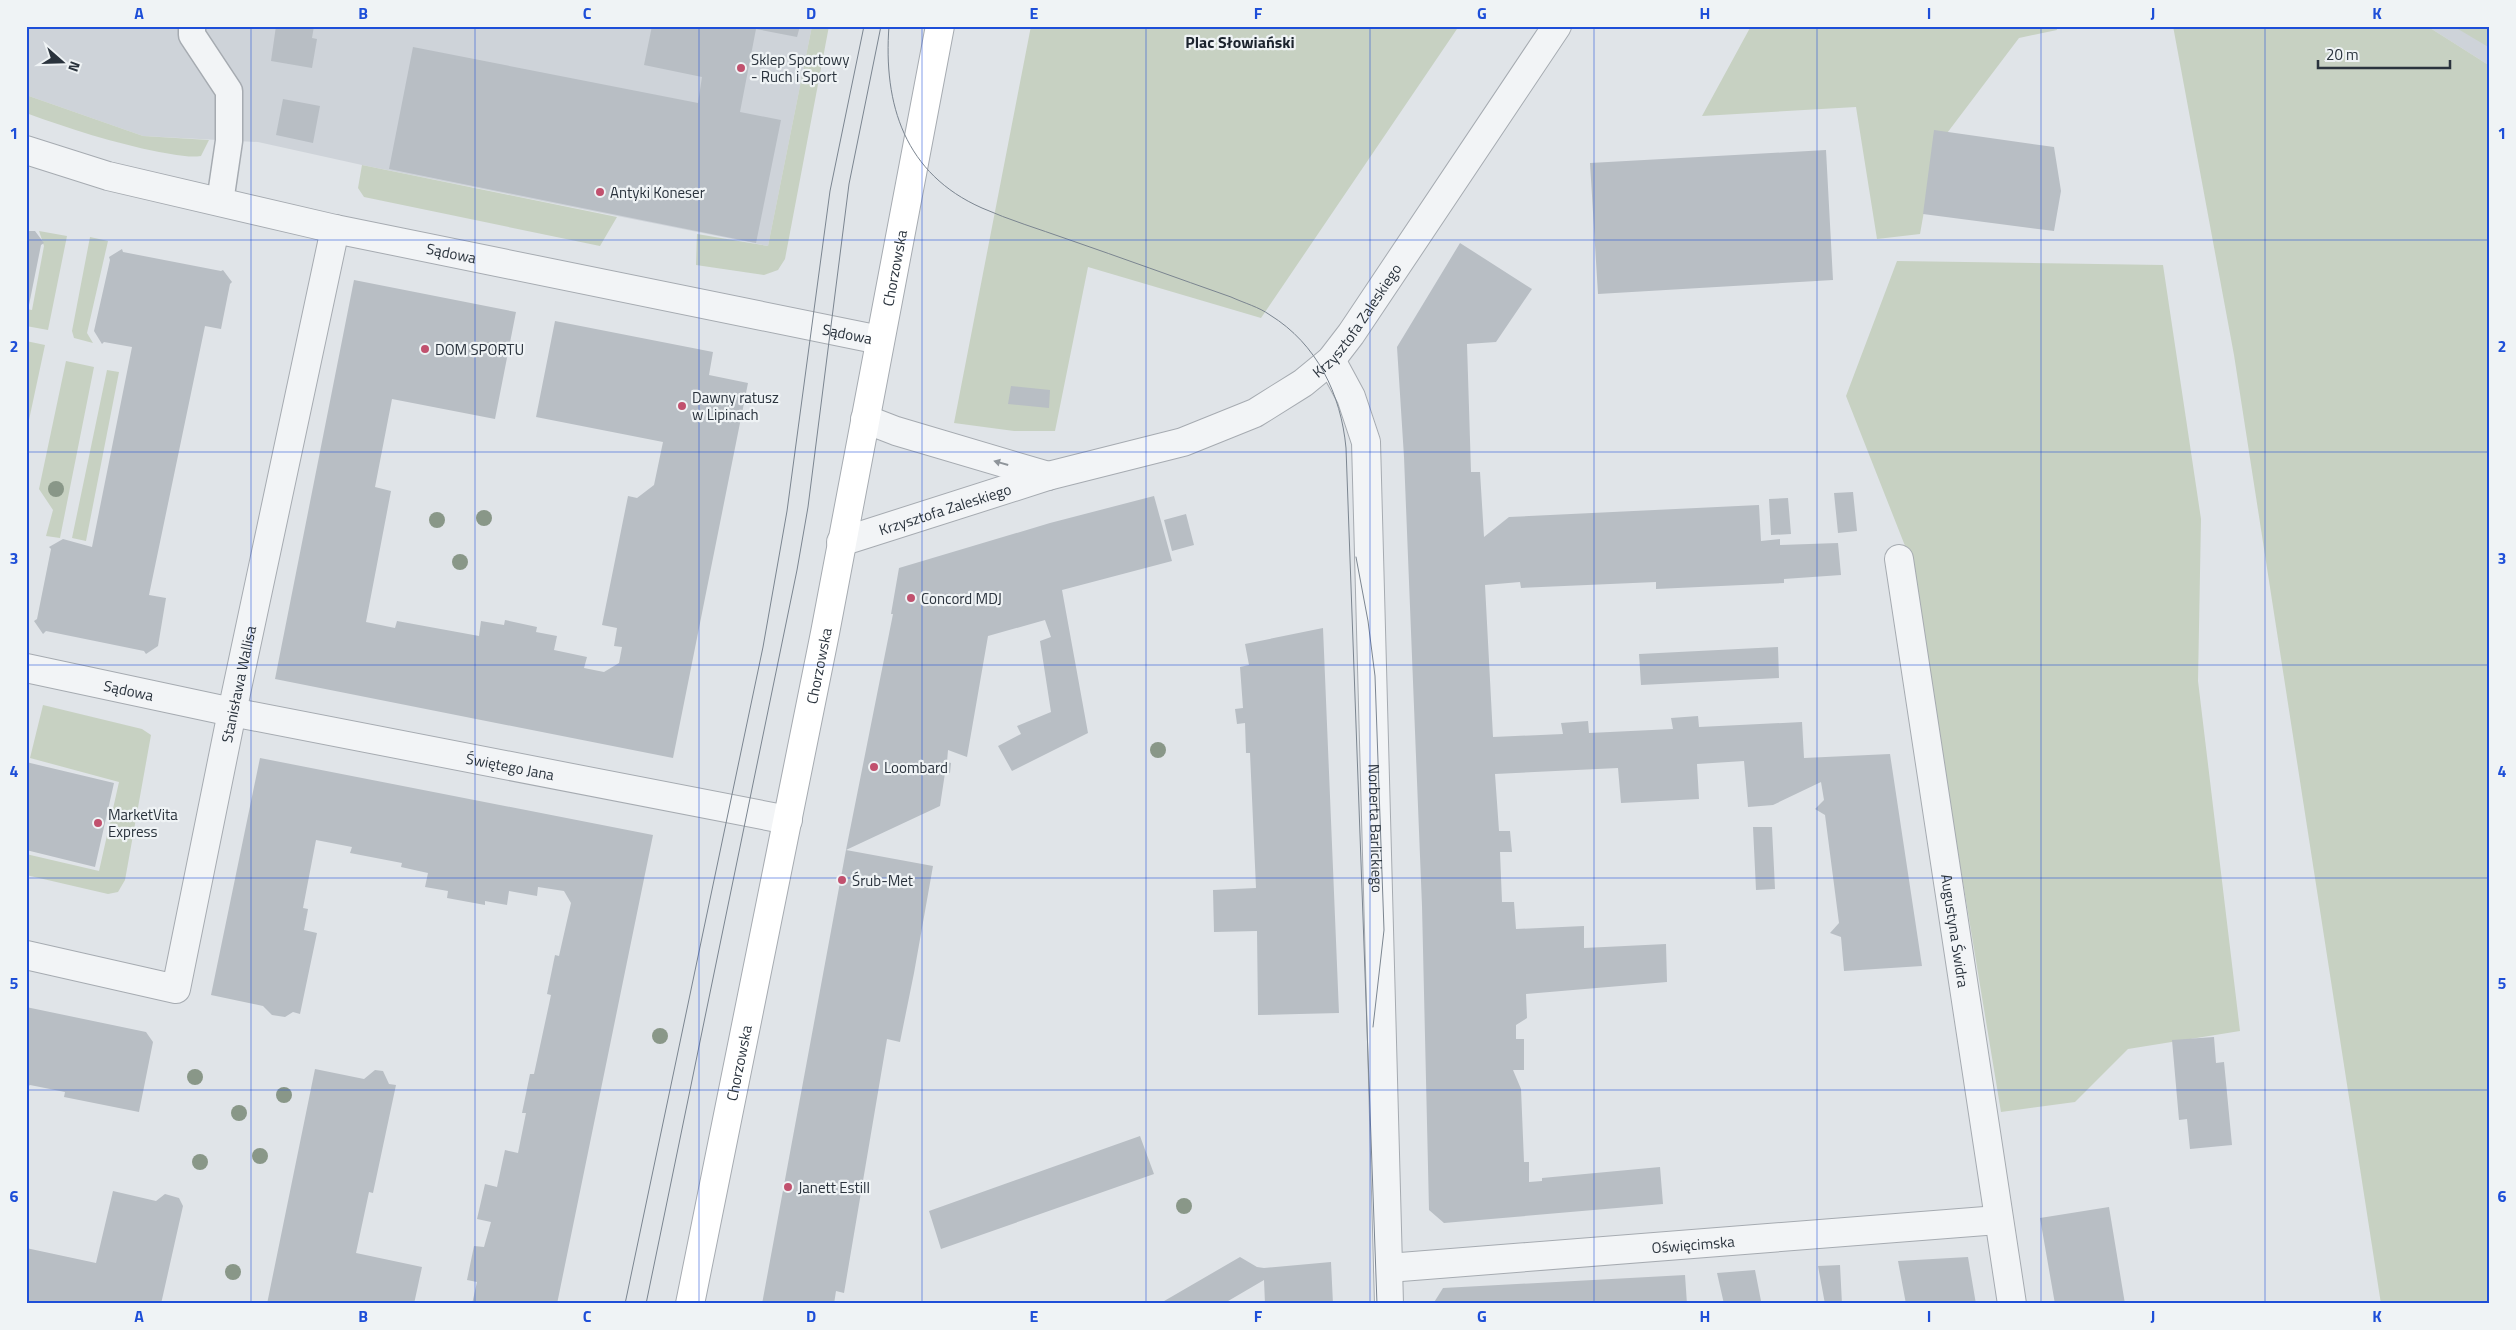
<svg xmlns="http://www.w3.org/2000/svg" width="2516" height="1330" font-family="'Titillium Web',sans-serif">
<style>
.built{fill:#ced3d9}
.green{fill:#c7d1c2}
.building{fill:#b8bec4}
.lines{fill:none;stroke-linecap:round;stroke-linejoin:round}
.lane-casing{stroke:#a6abb1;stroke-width:29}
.street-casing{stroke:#a6abb1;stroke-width:30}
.secondary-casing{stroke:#a6abb1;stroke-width:30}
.lane{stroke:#f2f4f6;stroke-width:26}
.street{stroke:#f2f4f6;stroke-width:28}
.secondary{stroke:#fff;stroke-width:28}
.tram{stroke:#7b8590;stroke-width:1}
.tree{fill:#899788}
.oneway{fill:#8e949a}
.grid{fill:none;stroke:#1d4ed8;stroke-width:1;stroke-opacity:0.55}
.poi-dot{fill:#c1516e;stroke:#eff3f5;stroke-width:2}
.labels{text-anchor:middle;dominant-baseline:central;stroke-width:4.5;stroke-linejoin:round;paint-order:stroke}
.poi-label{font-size:15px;fill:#2a333d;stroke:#eff3f5;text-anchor:start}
.street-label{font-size:15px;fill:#2a333d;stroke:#eff3f5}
.neighbourhood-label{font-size:16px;font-weight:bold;fill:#1c242e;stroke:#eff3f5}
.neatline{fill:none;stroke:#1d4ed8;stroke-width:2}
.grid-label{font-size:16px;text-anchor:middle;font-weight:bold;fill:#1d4ed8}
</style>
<rect width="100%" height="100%" fill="#e0e4e8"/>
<!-- built -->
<path class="built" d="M26,26H812L768,246L362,165L258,142L143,136L26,95Z
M2427,26H2490V66Z"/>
<!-- green -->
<path class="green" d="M812,26H829L785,259L778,270L764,275L696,265L697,234L768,246Z
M1031,26H1459L1261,318L1088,267L1055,431H1014L954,423Z
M1751,26H2056L2057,30L2019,38L1935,149L1920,234L1877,239L1856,107L1702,116Z
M2173,26H2427L2490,66V1304H2381L2234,355Z
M2453,26H2490V48Z
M26,95L143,136L209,140L201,156C187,158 174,154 159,152C114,143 70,129 26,113Z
M362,165L617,217L600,246L364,197L358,188Z
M39,231L67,236L48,330L26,326V309L32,310L44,246Z
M90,237L108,241L87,333L93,343L74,338L72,331Z
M1897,261L2163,265L2201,519L2198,681L2240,1031L2128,1049L2075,1102L2001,1112L1909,556L1846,396Z
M26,341L45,345L26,434Z
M66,361L94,367L60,538L46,536L53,510L39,489Z
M107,370L119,372L86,541L72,538Z
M43,705L142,729L151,735L125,880L118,892L108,894L26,875V854L99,871L119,782L30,758Z"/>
<!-- building -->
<path class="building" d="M276,26H314L312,38L317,39L312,68L271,61Z
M652,26H800L797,37L756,29L740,112L781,120L756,243L389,169L413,47L698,103L702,77L644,65Z
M283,99L320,106L313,143L276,135Z
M1934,130L2054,147L2061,191L2054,231L1923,214Z
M1826,150L1833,280L1598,294L1590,163Z
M26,231H35L44,243L41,245L29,305H26Z
M1460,243L1532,289L1496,342L1467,344L1471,472H1480L1484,537L1509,517L1759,505L1761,541L1780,539V545L1838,543L1841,575L1784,579V583L1656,589V582L1521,588L1520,582L1485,585L1493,737L1563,734L1561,723L1588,721L1589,733L1673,729L1671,718L1698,716L1699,727L1802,722L1804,758L1890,754L1922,966L1844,971L1841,937L1830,933L1839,923L1825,815L1815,809L1824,800L1821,782L1773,805L1748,807L1744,761L1697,764L1699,799L1621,803L1618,768L1495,774L1499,831H1510L1512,852H1500L1502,902H1514L1516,929L1584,926V948L1666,944L1667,982L1526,994L1527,1018L1516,1025V1039H1524V1070H1513L1521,1089L1524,1162H1529V1182L1542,1181V1178L1660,1167L1663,1204L1444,1223L1429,1210L1422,906L1404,457L1397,347Z
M122,249L123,252L221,271L223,270L232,282L230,284L221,329L205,326L149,595L166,598L158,646L146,654L144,651L46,631L43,634L34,621L37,619L51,549L49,547L63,539L92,547L132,347L104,342L102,344L94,331L110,260L109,257Z
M354,280L516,312L495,419L392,399L375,487L391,491L366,622L395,628L397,621L479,636L481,621L504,625L505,620L537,627L536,632L557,636L554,650L587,657L584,668L604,672L619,663L622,647L614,646L617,628L602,625L628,496L637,498L654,485L663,442L536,417L555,321L713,352L709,375L748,383L673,758L275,679Z
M1011,386L1050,390L1049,408L1008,404Z
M1853,492L1857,531L1838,533L1834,493Z
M1154,496L1172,561L1062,590L1088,733L1012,771L998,746L1021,734L1017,726L1051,712L1040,641L1051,637L1045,620L988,636L967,757L948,750L947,762L951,763L950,773H945L940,806L846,850L893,614H891L899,568L1050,523Z
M1788,498L1791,534L1771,535L1769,499Z
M1186,514L1194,545L1172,551L1164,520Z
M1323,628L1339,1013L1258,1015L1257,931L1214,932L1213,890L1256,888L1250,753H1246L1245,723L1237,724L1235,709L1243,708L1240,667L1249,665L1245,644Z
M1778,647L1779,678L1641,685L1639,654Z
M260,758L653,835L557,1304H472L477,1282L467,1280L474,1246L484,1247L491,1222L477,1219L485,1184L497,1187L505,1150L518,1153L526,1113H522L530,1074H534L551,995L547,994L555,955L559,956L571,903L564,891L538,887L537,896L509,891L507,905L485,901V905L447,898L448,891L425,887L428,873L401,867L402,863L350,853L352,847L316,840L303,908L308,909L304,930L317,933L300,1014L293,1012L285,1017L272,1015L263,1006L211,995Z
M26,762L114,783L95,867L26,850Z
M1753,827H1772L1775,889L1756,890Z
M846,850L933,866L914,973L900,1042L887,1039L844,1293L836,1291L834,1304H762Z
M26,1007L146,1032L153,1042L139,1112L64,1097L65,1092L30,1085L26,1088Z
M2214,1037L2216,1063L2224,1062L2232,1145L2190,1149L2187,1119L2179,1120L2172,1040Z
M315,1069L364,1079L375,1070L383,1071L389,1084L396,1085L373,1193L369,1192L356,1253L422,1267L414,1304H267Z
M1140,1136L1154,1174L941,1249L929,1211Z
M113,1191L156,1201L165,1194L179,1198L183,1206L161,1304H26V1248L96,1263Z
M2109,1207L2125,1304H2055L2040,1218Z
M1240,1257L1257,1267L1264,1268L1331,1262L1333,1304H1265L1264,1280L1223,1304H1159Z
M1968,1257L1976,1304H1906L1898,1261Z
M1840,1265L1842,1304H1825L1818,1266Z
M1755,1270L1761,1301L1757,1302V1304H1724L1717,1273Z
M1685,1275L1687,1304H1433L1443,1288Z"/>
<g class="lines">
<!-- lane casing -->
<g class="lane-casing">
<path id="lane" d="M192,26V35L229,91V141L220,202"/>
</g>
<!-- street casing -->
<g class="street-casing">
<g id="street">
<path id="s1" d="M26,150L108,176L335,229L880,340"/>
<path id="s2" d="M1331,360L1351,397L1366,442L1389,1304"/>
<path d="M865,419L896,431L1048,476"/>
<path id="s3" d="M841,542L1048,476L1183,442L1255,413L1303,383L1331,360L1351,334L1557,26"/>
<path id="s4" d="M1899,559L2012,1304"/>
<path id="s5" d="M26,668L232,712L788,820"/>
<path id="s6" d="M26,955L176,989L232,712L335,229"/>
<path id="s7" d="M1388,1268L1998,1220"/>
</g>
</g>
<!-- secondary casing -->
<g class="secondary-casing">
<g id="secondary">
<path id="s8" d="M690,1304L825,633L940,26"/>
</g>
</g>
<!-- lane -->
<use href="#lane" class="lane"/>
<!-- street -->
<use href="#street" class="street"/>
<!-- secondary -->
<use href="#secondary" class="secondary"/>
<!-- tram -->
<path class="tram" d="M889,26C883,105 905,174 982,208C1009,220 1039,229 1067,239C1122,258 1177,278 1231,297C1244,303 1259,307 1270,315C1317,344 1341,394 1346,448L1377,1304
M1356,557L1368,621L1375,676L1384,930L1373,1027
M625,1304L763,647L787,511L830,191L864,26
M646,1304L797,570L808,507L849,184L881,26"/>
</g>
<!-- trees -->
<g class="tree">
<circle cx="56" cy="489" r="8"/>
<circle cx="484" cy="518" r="8"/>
<circle cx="437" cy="520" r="8"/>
<circle cx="460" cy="562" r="8"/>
<circle cx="1158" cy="750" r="8"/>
<circle cx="660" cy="1036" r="8"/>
<circle cx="195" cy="1077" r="8"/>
<circle cx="284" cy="1095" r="8"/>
<circle cx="239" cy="1113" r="8"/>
<circle cx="260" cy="1156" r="8"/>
<circle cx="200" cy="1162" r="8"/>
<circle cx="1184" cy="1206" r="8"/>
<circle cx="233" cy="1272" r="8"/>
</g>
<!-- one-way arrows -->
<defs><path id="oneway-solid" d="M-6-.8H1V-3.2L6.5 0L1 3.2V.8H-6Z" transform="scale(1.25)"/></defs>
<use class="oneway" href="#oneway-solid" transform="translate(1001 463) rotate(-164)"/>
<!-- grid -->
<path class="grid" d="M251,26V1304M475,26V1304M699,26V1304M922,26V1304M1146,26V1304M1370,26V1304M1594,26V1304M1817,26V1304M2041,26V1304M2265,26V1304M26,240H2490M26,452H2490M26,665H2490M26,878H2490M26,1090H2490"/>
<!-- markers -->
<g class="poi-dot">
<circle cx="741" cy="68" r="5"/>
<circle cx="600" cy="192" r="5"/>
<circle cx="425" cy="349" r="5"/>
<circle cx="682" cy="406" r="5"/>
<circle cx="911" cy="598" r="5"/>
<circle cx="874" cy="767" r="5"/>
<circle cx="98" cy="823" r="5"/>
<circle cx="842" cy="880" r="5"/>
<circle cx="788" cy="1187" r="5"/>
</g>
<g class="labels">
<!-- poi labels -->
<g class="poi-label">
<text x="751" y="59">Sklep Sportowy<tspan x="751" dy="17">- Ruch i Sport</tspan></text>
<text x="610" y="192">Antyki Koneser</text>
<text x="435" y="349">DOM SPORTU</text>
<text x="692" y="397">Dawny ratusz<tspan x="692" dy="17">w Lipinach</tspan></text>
<text x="921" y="598">Concord MDJ</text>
<text x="884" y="767">Loombard</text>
<text x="108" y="814">MarketVita<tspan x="108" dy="17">Express</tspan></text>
<text x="852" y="880">Śrub-Met</text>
<text x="798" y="1187">Janett Estill</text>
</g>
<!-- street labels -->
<g class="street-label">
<text stroke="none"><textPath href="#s1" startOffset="438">Sądowa</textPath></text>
<text stroke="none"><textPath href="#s8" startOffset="1056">Chorzowska</textPath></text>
<text stroke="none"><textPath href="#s3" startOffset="574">Krzysztofa Zaleskiego</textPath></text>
<text stroke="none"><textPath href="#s1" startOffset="842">Sądowa</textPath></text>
<text stroke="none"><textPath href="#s3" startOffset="109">Krzysztofa Zaleskiego</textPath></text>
<text stroke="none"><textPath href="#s8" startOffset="651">Chorzowska</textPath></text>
<text stroke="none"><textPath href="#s6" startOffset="465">Stanisława Wallisa</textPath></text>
<text stroke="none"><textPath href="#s5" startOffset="105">Sądowa</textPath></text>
<text stroke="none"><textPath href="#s5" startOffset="494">Świętego Jana</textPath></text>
<text stroke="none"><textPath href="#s2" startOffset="476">Norberta Barlickiego</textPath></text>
<text stroke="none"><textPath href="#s4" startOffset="376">Augustyna Świdra</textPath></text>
<text stroke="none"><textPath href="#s8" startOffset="246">Chorzowska</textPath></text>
<text stroke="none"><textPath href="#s7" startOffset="306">Oświęcimska</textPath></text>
</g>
<!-- neighbourhood labels -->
<g class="neighbourhood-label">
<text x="1240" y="42">Plac Słowiański</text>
</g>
</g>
<!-- border -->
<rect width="2516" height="1330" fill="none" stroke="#eff3f5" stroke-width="55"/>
<!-- north arrow -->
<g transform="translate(62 62) rotate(110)" stroke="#eff3f5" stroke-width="4" paint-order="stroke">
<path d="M0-4L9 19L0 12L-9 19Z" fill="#2a333d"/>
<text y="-8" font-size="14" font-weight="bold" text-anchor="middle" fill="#2a333d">N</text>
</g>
<!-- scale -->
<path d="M2318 60v8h132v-8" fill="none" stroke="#2a333d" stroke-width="2.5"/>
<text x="2326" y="60" font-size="15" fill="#2a333d" stroke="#eff3f5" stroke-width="4" paint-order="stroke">20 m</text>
<rect x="28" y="28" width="2460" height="1274" class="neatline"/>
<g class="grid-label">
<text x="139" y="19">A</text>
<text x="363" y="19">B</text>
<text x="587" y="19">C</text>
<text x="811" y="19">D</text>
<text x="1034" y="19">E</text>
<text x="1258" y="19">F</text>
<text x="1482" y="19">G</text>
<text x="1705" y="19">H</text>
<text x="1929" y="19">I</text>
<text x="2153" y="19">J</text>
<text x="2377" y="19">K</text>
<text x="14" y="139">1</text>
<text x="2502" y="139">1</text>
<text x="14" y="352">2</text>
<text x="2502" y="352">2</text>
<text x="14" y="564">3</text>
<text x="2502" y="564">3</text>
<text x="14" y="777">4</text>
<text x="2502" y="777">4</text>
<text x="14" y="989">5</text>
<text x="2502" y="989">5</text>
<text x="14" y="1202">6</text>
<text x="2502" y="1202">6</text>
<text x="139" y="1322">A</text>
<text x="363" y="1322">B</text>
<text x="587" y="1322">C</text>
<text x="811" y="1322">D</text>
<text x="1034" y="1322">E</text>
<text x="1258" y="1322">F</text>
<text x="1482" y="1322">G</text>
<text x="1705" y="1322">H</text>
<text x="1929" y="1322">I</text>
<text x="2153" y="1322">J</text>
<text x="2377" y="1322">K</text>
</g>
</svg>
